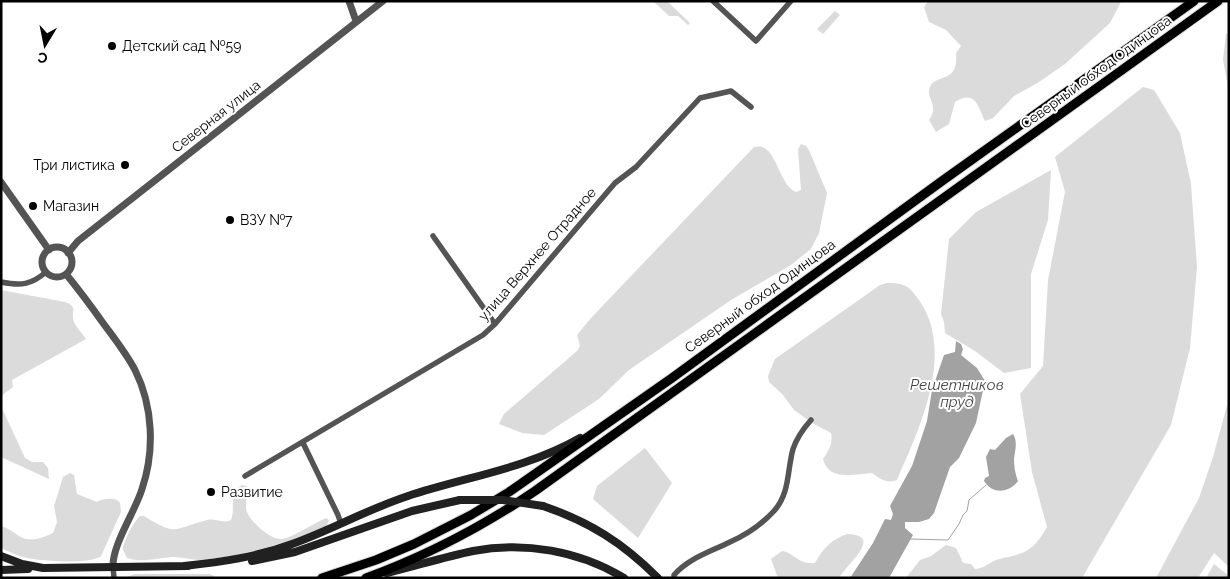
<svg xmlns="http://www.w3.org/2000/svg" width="1230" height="579" font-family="Raleway,sans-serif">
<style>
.green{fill:#dbdbdb}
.water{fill:#a2a2a2}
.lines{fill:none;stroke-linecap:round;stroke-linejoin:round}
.stream{stroke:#a2a2a2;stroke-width:1}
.trunk-casing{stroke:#dbdbdb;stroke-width:11}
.minor{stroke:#545454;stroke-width:5.5}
.tertiary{stroke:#545454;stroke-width:7}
.secondary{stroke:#212121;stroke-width:8}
.trunk{stroke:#000;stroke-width:9}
.secondary-bridge{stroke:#212121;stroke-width:8}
.poi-dot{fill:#000;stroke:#fff;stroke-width:2}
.labels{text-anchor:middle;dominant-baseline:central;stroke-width:4;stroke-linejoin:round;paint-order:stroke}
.poi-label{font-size:14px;fill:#000;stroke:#fff;text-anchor:start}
.street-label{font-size:14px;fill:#000;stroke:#fff}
.water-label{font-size:15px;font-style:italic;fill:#434343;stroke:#fff}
</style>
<rect width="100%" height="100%" fill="#fff"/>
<!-- green -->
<path class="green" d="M653,1H667L690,23L688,25L678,16H669Z
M928,1H1131L1121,2L1110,23L1065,64L1039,82L1014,96L993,118L985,121C978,106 975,89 955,102L949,124L936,132L929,120C940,105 925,98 930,87C936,73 959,84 956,53L961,46L946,30L929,22L924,7Z
M835,11L840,15L823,34L817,29Z
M1226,33L1229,36V92L1223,60Z
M1143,87L1154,90L1180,133L1191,184L1197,267L1190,348L1171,425L1082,578H906L920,560L931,556L946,545L956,548L962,560L961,561L964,563L971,564L975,569C985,568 987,564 996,560C1003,557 1012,557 1019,554C1033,550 1040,539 1047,527L1032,472L1020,394L1043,366L1048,280L1065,192L1055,157Z
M801,144L806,146L809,150L827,193L819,233L811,249L791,265L731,300L629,370L599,399L544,435L522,433L499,424L504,414L577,351L580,346L577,335L591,318L754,147C777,141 777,184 796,192L801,190L798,149Z
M1051,170L1048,220L1031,274V368L1004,373L975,351L945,333L944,322L941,314L949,239L976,212Z
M887,283C905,283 909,286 919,300C956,353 919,429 897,480C886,484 881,479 872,473C855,474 829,482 823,459C829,450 833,444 831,433L812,423L794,410L783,395L769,382L768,376L775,359L880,285Z
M1,290L65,302C79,307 70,311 74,322C76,327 82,333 86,339L12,380L13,387L1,396Z
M1229,398V567L1214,553L1198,578H1156L1199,498L1213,457Z
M1,406L25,458L32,462H43L48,468L49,479L1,457Z
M645,448L672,483L638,538L593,499L597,486Z
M70,473L74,475L77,494L97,502C103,498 111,498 117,500L120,503L121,512L101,556C90,565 37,561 23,557C16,555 8,551 1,548V526C8,528 13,532 19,536C30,543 42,538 53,533L57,522L54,506L63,477Z
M242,485L246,486L249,488C248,495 244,505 247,512C251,522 271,541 283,539C288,539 319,521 326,518L329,520L326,528C285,543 243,557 200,560C190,560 182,557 173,557C158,558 142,563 127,558C126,556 124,552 123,550C122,543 135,520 140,516H144C178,537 172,529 207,520C216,518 223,524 231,520C236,508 228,492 242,485Z
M847,534C885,535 846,565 839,578H778L771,559L782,551C795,553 798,565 815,563C823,548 831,540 847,534Z
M1214,564L1229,576V578H1206Z
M135,574H210L214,576V578H124Z"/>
<!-- water -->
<path class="water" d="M956,341L961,344L963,349L961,355L977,368L985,381L976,423L959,458L950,467L934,513L929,519L919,522H905V528L913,535L889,578H850L873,543L885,519L891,520L893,514L890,506L912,466L927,421L932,390L944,355L955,352Z
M1013,434C1018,442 1015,450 1014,459C1014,466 1015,474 1018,481C1009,493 993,495 984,481L985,478L989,476L986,457L990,449L995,450L1006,438Z"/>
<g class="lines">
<!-- stream -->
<path class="stream" d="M910,539L948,540L959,524L963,515L967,511L969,500L986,485"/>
<!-- trunk casing -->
<g class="trunk-casing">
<path id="trunk" d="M322,578L376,560L414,544L471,515L509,492L672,378L942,181L1194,1
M366,578C426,556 482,527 535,491L1218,1"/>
</g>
<!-- minor -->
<path class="minor" d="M713,1L756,41L791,1
M433,236L495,324
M1,282C21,286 31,285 46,272
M303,443L338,515L341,524
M245,476L483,335L495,324L615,183L636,167L700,98L731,91L751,107
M113,567L114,578
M674,578V575C689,558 710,552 730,542C746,535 762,524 774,511C790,493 787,471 793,449C797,437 803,429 811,420"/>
<!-- tertiary -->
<path class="tertiary" d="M349,1L356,21
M1,182L49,250
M42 262a15 15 0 1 1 30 0a15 15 0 1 1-30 0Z
M68,253L78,241L383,1
M66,274C79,290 91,306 103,323C114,338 126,353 135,370C153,406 155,451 142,489C135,512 112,545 113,567"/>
<!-- secondary -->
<path class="secondary" d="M543,506C590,522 623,543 658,578
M1,556L22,564L43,568L188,566
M252,561L295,552L412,511L460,500
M184,566C221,562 257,557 292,544C331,530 368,509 408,496C465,477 526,469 580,438
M1,570L28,569
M387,573C416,566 444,557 473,551C524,541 580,551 624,578"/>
<!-- trunk -->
<use href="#trunk" class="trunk"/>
<!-- secondary-bridge -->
<path class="secondary-bridge" d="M460,500H503L543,506"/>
</g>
<!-- markers -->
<g class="poi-dot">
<circle cx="112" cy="46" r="5"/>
<circle cx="125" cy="165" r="5"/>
<circle cx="33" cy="206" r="5"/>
<circle cx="230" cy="220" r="5"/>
<circle cx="211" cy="492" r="5"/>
</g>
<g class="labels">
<!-- poi labels -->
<g class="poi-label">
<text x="122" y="46">Детский сад №59</text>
<text x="115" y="165" text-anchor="end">Три листика</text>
<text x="43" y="206">Магазин</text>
<text x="240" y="220">ВЗУ №7</text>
<text x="221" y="492">Развитие</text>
</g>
<!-- street labels -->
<g class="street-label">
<text transform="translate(1096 72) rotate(-36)">Северный обход Одинцова</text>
<text transform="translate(216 116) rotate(-38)">Северная улица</text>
<text transform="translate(537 254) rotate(-49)">улица Верхнее Отрадное</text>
<text transform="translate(760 296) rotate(-36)">Северный обход Одинцова</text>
</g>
<!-- water labels -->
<g class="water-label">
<text x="957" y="385">Решетников<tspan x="957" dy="17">пруд</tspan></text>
</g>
</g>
<!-- border -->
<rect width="1230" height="579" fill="none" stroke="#000000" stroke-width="5"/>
<!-- north arrow -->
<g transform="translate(45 45) rotate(190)" stroke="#ffffff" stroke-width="4" paint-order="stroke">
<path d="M0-4L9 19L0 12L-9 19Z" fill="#000000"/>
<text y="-8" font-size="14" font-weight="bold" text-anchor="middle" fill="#000000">С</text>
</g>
</svg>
